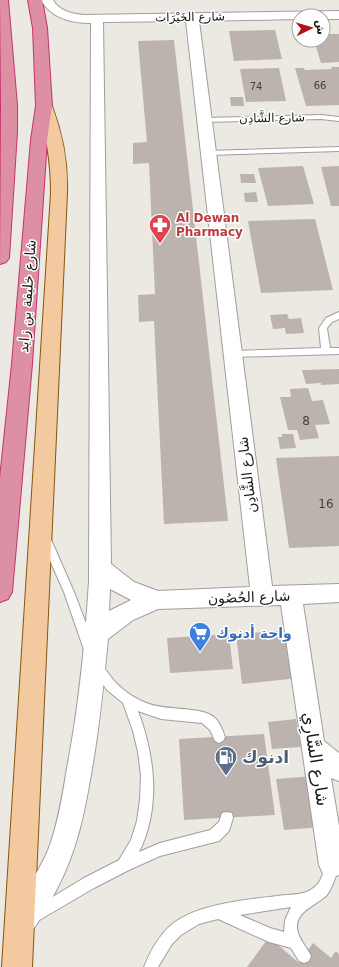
<svg xmlns="http://www.w3.org/2000/svg" width="339" height="967" font-family="'DejaVu Sans',Cairo,sans-serif">
<style>
.building{fill:#bcb3af}
.lines{fill:none;stroke-linecap:round;stroke-linejoin:round}
.lane-casing{stroke:#9f9f9f;stroke-width:2}
.street-casing{stroke:#9f9f9f;stroke-width:2}
.primary-casing{stroke:#86560d;stroke-width:2}
.highway-casing{stroke:#c6336f;stroke-width:2}
.lane{fill:#fff;fill-rule:evenodd}
.street{fill:#fff;fill-rule:evenodd}
.primary{fill:#f3caa0;fill-rule:evenodd}
.highway{fill:#dd8fa3;fill-rule:evenodd}
.labels{text-anchor:middle;dominant-baseline:central;stroke-width:3;stroke-linejoin:round;paint-order:stroke}
.far-number-label{font-size:10px;fill:#434140}
.far-street-label{font-size:12px;fill:#1b1b1b;stroke:#fff}
.far-health-label{font-size:12px;font-weight:bold;fill:#be3a42;stroke:#fff;text-anchor:start}
.number-label{font-size:12px;fill:#434140}
.street-label{font-size:14px;fill:#1b1b1b;stroke:#fff}
.shop-label{font-size:14px;font-weight:bold;fill:#366cbe;stroke:#fff;text-anchor:start}
.near-service-label{font-size:17px;font-weight:bold;fill:#4e5e75;stroke:#fff;text-anchor:start}
.near-street-label{font-size:17px;fill:#1b1b1b;stroke:#fff}
</style>
<rect width="100%" height="100%" fill="#ece8e2"/>
<!-- building -->
<path class="building" d="M275,30L282,59L234,61L229,31Z
M323,34H339V62L321,63L314,40H323Z
M174,40L228,521L164,524L154,321L139,322L138,295L155,294L149,163L133,164V143L147,142L138,41Z
M331,67H339V105L306,106L295,68H304L305,70L332,69Z
M279,68L286,101L246,102L240,69Z
M230,97H243L244,106H231Z
M303,166L314,204L268,206L258,168Z
M339,166V206H331L321,167Z
M240,174H254L256,183H241Z
M256,192L258,202H245L244,193Z
M315,219L333,290L261,293L248,221Z
M287,314L289,319L301,318L304,333L286,334L285,328L273,329L270,315Z
M339,369V384L321,385V383L306,384L302,370Z
M308,388L312,401L323,400L330,424L315,425L319,438L300,440L297,430H288L280,397H291L290,389Z
M282,434H293L296,448L280,449L278,437H282Z
M339,456V546L289,548L276,458Z
M278,631L293,643L299,678L242,684L236,634Z
M229,634L233,669L170,673L167,638Z
M296,719L301,747L272,749L268,722Z
M264,734L275,815L184,820L179,739Z
M314,776L323,827L284,830L276,779Z
M269,937L299,963L313,943L331,958L336,951L339,954V967H247Z"/>
<g class="lines">
<!-- lane casing -->
<g class="lane-casing">
<path id="lane" d="M321,115L339,117V121L321,119L204,122L201,120L204,118Z
M339,147V151L208,155L204,153L208,151Z
M339,312V319L332,322L327,328L330,348H339V354L233,357L229,354L233,351L321,348L319,328L326,318Z
M45,534L49,535L74,592L95,647L93,651L89,652L85,651L83,647L64,592L40,538L41,535Z
M97,663C105,666 110,677 116,683C125,692 137,700 149,704C168,711 202,706 215,718C220,723 223,731 225,737L223,741L219,743L215,741L210,730L202,723L161,719L138,711C155,756 161,808 139,852L160,843L210,830L219,822L222,813L227,812L232,813L233,818L229,831L219,841L160,856L129,870L94,888L36,922L31,920L29,915L31,910L84,878L119,860L131,840L137,821L140,799L141,775L138,752L133,731L123,703L107,690L91,668L93,664Z
M332,858L337,860C339,866 338,870 336,875C334,882 331,889 327,895C317,905 296,911 297,928C298,939 307,947 311,956L309,961L304,963L299,961L291,948L269,942L218,919L199,924L181,935L172,944L158,967H144C150,952 158,937 170,926C195,904 245,900 277,896C288,894 303,896 312,889C323,882 323,871 327,860ZM291,907L285,920L284,932L270,928L240,915Z"/>
</g>
<!-- street casing -->
<g class="street-casing">
<path id="street" d="M41,0H53C59,11 72,14 84,15L339,11V19H323V16H299V19L199,21L272,586L339,584V602L303,604L324,741L339,753V781L331,778L339,826V875L332,878L323,874L319,865L281,605L158,609L133,620L108,639C104,680 100,722 93,763C84,817 76,859 47,907C39,920 34,933 20,939L10,935L6,925C18,896 41,873 51,842C59,818 63,793 67,768C79,706 85,644 89,581L91,23C71,23 51,18 41,0ZM186,21L250,587L158,591L134,582L111,564L103,22ZM110,589L131,600L109,611Z"/>
</g>
<!-- primary casing -->
<g class="primary-casing">
<path id="primary" d="M44,101L49,103L52,106C63,135 68,162 67,193L32,967H2L51,193C51,162 47,135 36,106L39,103Z"/>
</g>
<!-- highway casing -->
<g class="highway-casing">
<path id="highway" d="M0,0H8L17,105V132L9,258L6,262L0,264L1,105Z
M28,0H42L47,28L52,106L47,140L32,364L12,592L8,599L0,602V478L12,364L31,140L36,106L33,28Z"/>
</g>
<!-- lane -->
<use href="#lane" class="lane"/>
<!-- street -->
<use href="#street" class="street"/>
<!-- primary -->
<use href="#primary" class="primary"/>
<!-- highway -->
<use href="#highway" class="highway"/>
</g>
<!-- icons -->
<defs>
<g id="pharmacy-pin" transform="scale(1.15)"><path d="M0 17L-7.5 6A9.5 9.5 0 1 1 7.5 6Z" fill="#e0444e" stroke="#fff"/><path d="M-2-6h4v4h4v4h-4v4h-4v-4h-4v-4h4Z" fill="#fff"/></g>
<g id="supermarket-pin" transform="scale(1.15)"><path d="M0 17L-7.5 6A9.5 9.5 0 1 1 7.5 6Z" fill="#3f7fe0" stroke="#fff"/><path d="M-6-5.5h2.5l.6 2H6L4.5 2H-2.5L-4.4-4H-6ZM-1.5 3.2a1.3 1.3 0 1 0 .1 0ZM3 3.2a1.3 1.3 0 1 0 .1 0Z" fill="#fff"/></g>
<g id="fuel-pin" transform="scale(1.15)"><path d="M0 17L-7.5 6A9.5 9.5 0 1 1 7.5 6Z" fill="#5c6f8a" stroke="#fff"/><path d="M-5.5-6h7V0h2V4h1.3V-2.5L3-4.5l.8-.8L6-3V5H2.5V1h-1V6h-7ZM-4.2-4.7v3.2H.2V-4.7Z" fill="#fff"/></g>
</defs>
<g fill-rule="evenodd">
<use href="#pharmacy-pin" x="160" y="225"/>
<use href="#supermarket-pin" x="200" y="633"/>
<use href="#fuel-pin" x="226" y="757"/>
</g>
<g class="labels">
<!-- far-number labels -->
<g class="far-number-label">
<text x="320" y="85">66</text>
<text x="256" y="86">74</text>
</g>
<!-- far-street labels -->
<g class="far-street-label">
<text transform="translate(190 17) rotate(-1)">شارع الخَيْرَات</text>
<text transform="translate(272 118) rotate(-1)">شارع الشَّادِن</text>
</g>
<!-- far-health labels -->
<g class="far-health-label">
<text x="176" y="218">Al Dewan<tspan x="176" dy="14">Pharmacy</tspan></text>
</g>
<!-- number labels -->
<g class="number-label">
<text x="306" y="421">8</text>
<text x="326" y="504">16</text>
</g>
<!-- street labels -->
<g class="street-label">
<text transform="translate(27 296) rotate(-86)">شارع خليفة بن زايد</text>
<text transform="translate(247 475) rotate(-97)">شارع الشَّادِن</text>
<text transform="translate(249 597) rotate(-2)">شارع الحُصُون</text>
</g>
<!-- shop labels -->
<g class="shop-label">
<text x="216" y="633">واحة أدنوك</text>
</g>
<!-- near-service labels -->
<g class="near-service-label">
<text x="242" y="757">ادنوك</text>
</g>
<!-- near-street labels -->
<g class="near-street-label">
<text transform="translate(316 759) rotate(81)">شارع السَّارِي</text>
</g>
</g>
<!-- north arrow -->
<g transform="translate(311 28) rotate(85)"><circle r="19" fill="#ffffff" stroke="#a4a4a4"/>
<path d="M0-3L7 15L0 10L-7 15Z" fill="#b5111c"/>
<text y="-6" font-size="11" font-weight="bold" text-anchor="middle" fill="#1b1b1b">ش</text>
</g>
</svg>
